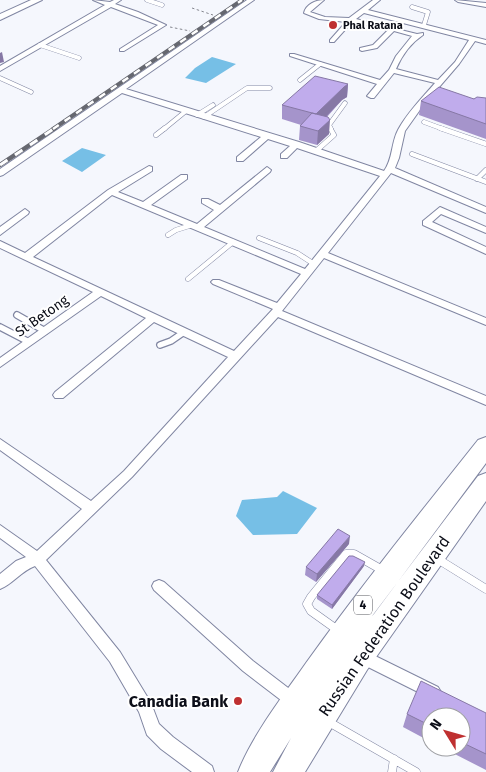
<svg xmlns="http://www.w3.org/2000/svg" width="486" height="772" font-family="'Fira Sans',sans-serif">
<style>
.water{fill:#76bfe6}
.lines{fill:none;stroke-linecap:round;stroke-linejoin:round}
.lane-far3-casing{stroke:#8086a2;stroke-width:5}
.lane-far2-casing{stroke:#8086a2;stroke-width:5.5}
.lane-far1-casing{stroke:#8086a2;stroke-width:8}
.lane-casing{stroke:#8086a2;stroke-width:9}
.street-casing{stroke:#8086a2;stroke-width:2}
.secondary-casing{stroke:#8086a2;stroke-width:2}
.highway-casing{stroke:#8086a2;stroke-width:2}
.path{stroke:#868890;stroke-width:1;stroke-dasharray:2.5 2.5;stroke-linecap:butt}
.lane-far3{stroke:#fff;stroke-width:4}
.lane-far2{stroke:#fff;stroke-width:4.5}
.lane-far1{stroke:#fff;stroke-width:5.5}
.lane{stroke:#fff;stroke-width:8}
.street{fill:#fff;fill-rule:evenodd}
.secondary{fill:#fff;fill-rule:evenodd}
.highway{fill:#fff;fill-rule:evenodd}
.rail-far1-casing{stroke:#666870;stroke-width:4}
.rail-casing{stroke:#666870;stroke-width:4.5}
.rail-far1{stroke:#fff;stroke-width:2.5;stroke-dasharray:7;stroke-linecap:butt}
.rail{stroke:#fff;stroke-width:3;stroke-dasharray:9;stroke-linecap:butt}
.wall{fill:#a594cb}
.shaded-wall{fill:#8678a5}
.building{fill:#c0acec;stroke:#8678a5}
.poi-dot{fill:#bf3031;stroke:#fff;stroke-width:2}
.labels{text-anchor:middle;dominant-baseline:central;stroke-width:4;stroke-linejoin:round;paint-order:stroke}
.far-poi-label{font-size:11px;font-weight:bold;fill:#0c0e18;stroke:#fff;text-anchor:start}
.shield{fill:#fff;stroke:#55565d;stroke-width:1}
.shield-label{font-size:12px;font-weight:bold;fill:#0c0e18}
.street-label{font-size:14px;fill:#0c0e18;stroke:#fff}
.near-street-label{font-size:16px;fill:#0c0e18;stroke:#fff}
.near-poi-label{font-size:16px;font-weight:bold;fill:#0c0e18;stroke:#fff;text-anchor:end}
</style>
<rect width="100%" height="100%" fill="#f5f7fd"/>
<!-- water -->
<path class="water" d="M212,57L236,64L206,83L185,78L195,68Z
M82,148L106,155L82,172L62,161Z
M283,491L317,508L297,534L253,535L236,516L242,500L277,497Z"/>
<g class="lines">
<!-- lane-far3 casing -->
<g class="lane-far3-casing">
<path id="lane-far3" d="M147,0L162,5
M412,7L428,12L424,25
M40,45L79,58
M0,78L31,92
M300,80L320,64
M197,115L213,105
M204,117L247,88H270
M424,122L443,129
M164,129L186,111
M331,129L329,125L345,103"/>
</g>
<!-- lane-far2 casing -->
<g class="lane-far2-casing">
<path id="lane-far2" d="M440,128L486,144
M156,135L165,128
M316,151L334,135L330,128
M412,154L486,182
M477,179L486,170
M168,235L176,230L192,225
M259,238L297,253L314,264
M188,279L233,242"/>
</g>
<!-- lane-far1 casing -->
<g class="lane-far1-casing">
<path id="lane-far1" d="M17,315L45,331
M0,327L29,342
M160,345L171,341L184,332"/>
</g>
<!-- lane casing -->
<g class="lane-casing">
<path id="lane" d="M436,558L486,589
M339,631L311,611L307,604L311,597L346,554H354L384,571
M327,721L416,772
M392,772L394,759"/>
</g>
<!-- street casing -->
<g class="street-casing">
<path id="street" d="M93,0L110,2L114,0H121L115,4L138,12L166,25L124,51H120V49L158,25L111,7L0,71V66L105,5Z
M247,0H254L126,89L299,142L384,171C393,159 391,143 398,130C407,113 422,98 435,83L394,73L374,98H371L367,96L377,84L290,56V54H294L380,80L389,70L396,56L412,36L394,31L377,48L362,51L360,50V48L373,45L388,30L352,22L334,42H330V40L346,22L319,19L304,13C306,4 316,0 324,0L310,12L325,17L349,18L373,0H380L368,10L486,40V44L475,41L459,64L422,107L405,131L399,158L395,168L486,207V213L391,173L328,253L486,318V325L324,258L282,311L486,396V405L278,317L132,477L46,560L120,652L151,703L159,724L173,737L212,766L214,772H192L161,749L147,735L139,712L110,662L35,566C21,571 13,584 0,589V574L16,561L26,557L0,538V525L37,551L82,509L0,450V439L91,501L124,471L228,357L154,322L63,398H55L53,395L55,392L146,318L101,296L0,367V358L93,292L0,248V241L25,253L108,190L149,166L152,167V171L118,192L143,202L181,175H187V179L151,205L197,224L214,210L202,203V199H208L220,205L267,167L271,170L270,172L204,227L305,269L380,176L297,148L287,158H281V154L290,146L268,139L243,161H237V157L261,137L122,93L3,175L0,176V169ZM364,13L469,40L455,62L438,80L396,69C402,55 411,43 423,35V33L417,34L356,19ZM112,195L301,274L277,303L219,280H213L211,282L213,284L273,309L234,351L33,257Z
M455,0L486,3V7L458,2Z
M440,207L486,227V233L441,214L432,222L486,247V254L423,225V221Z
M25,209L29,212L28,214L0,235V227Z
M159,580L164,582L253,661L300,697L303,702L300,707L295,710L290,707L243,671L154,590L152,586L154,582Z
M361,649L438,687L441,692L438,697L433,700L428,697L356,661L354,656L356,651Z"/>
</g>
<!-- secondary casing -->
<g class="secondary-casing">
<path id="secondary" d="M31,0H42L0,20V14Z"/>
</g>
<!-- highway casing -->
<g class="highway-casing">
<path id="highway" d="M486,437V463L374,614L372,616L478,476L486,473V501L367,670L305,772H273L291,738L270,772H238C253,734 283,696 306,663C361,586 420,513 478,440Z"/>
</g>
<!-- path -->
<path class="path" d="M192,8L213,15
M170,27L190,31"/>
<!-- lane-far3 -->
<use href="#lane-far3" class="lane-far3"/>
<!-- lane-far2 -->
<use href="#lane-far2" class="lane-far2"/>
<!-- lane-far1 -->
<use href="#lane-far1" class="lane-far1"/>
<!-- lane -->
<use href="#lane" class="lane"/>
<!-- street -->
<use href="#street" class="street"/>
<!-- secondary -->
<use href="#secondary" class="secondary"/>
<!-- highway -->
<use href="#highway" class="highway"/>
<!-- rail-far1 casing -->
<g class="rail-far1-casing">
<path id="rail-far1" d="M53,129L242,0"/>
</g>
<!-- rail casing -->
<g class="rail-casing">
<path id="rail" d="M0,165L55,128"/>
</g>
<!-- rail-far1 -->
<use href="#rail-far1" class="rail-far1"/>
<!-- rail -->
<use href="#rail" class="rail"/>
</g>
<!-- wall -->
<path class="wall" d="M348,84L347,97L342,100L327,117L329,134L317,145L299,140L300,126L301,125L282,119V105Z
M486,98V139L419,115L421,101Z
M349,544L316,582L305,575L306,567Z
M364,566L332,609L317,599V595Z
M486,713V770L441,747H461V717H431V742L403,727L407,714Z"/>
<!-- shaded-wall -->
<path class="shaded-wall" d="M2,52L4,62L0,63V53Z
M348,84L347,97L342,100L315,128L316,114L344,87Z
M330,120L329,134L317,145L318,131Z
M350,536L349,544L316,582L317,574Z
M365,562L364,566L332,609V605Z"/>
<!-- building -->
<path class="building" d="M315,76L348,84L344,87L316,114L328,117L330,120L318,131L300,126L312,113L316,114L282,105Z
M439,87L474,99L477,97L486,98V124L421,101Z
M338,529L350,536L317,574L306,567Z
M349,556H353L365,562L332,605L317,595Z
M421,681L486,713V754L461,742V717H431V726L407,714Z"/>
<!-- markers -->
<g class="poi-dot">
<circle cx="333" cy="25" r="5"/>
<circle cx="238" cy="701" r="5"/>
</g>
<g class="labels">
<!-- far-poi labels -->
<g class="far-poi-label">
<text x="343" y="25">Phal Ratana</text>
</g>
<!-- shield labels -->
<rect class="shield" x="354" y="595.5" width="18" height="19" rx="4"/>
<g class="shield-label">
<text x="363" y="605">4</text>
</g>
<!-- street labels -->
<g class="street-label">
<text transform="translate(42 316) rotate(-35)">St Betong</text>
</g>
<!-- near-street labels -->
<g class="near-street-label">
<text transform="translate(384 626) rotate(-55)">Russian Federation Boulevard</text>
</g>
<!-- near-poi labels -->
<g class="near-poi-label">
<text x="228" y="701">Canadia Bank</text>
</g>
</g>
<!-- north arrow -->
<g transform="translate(446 732) rotate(307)"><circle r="24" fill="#ffffff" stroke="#9e9fa3"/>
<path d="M0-4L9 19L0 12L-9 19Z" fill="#bf3031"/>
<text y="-8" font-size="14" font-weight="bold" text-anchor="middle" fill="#0c0e18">N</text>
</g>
</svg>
